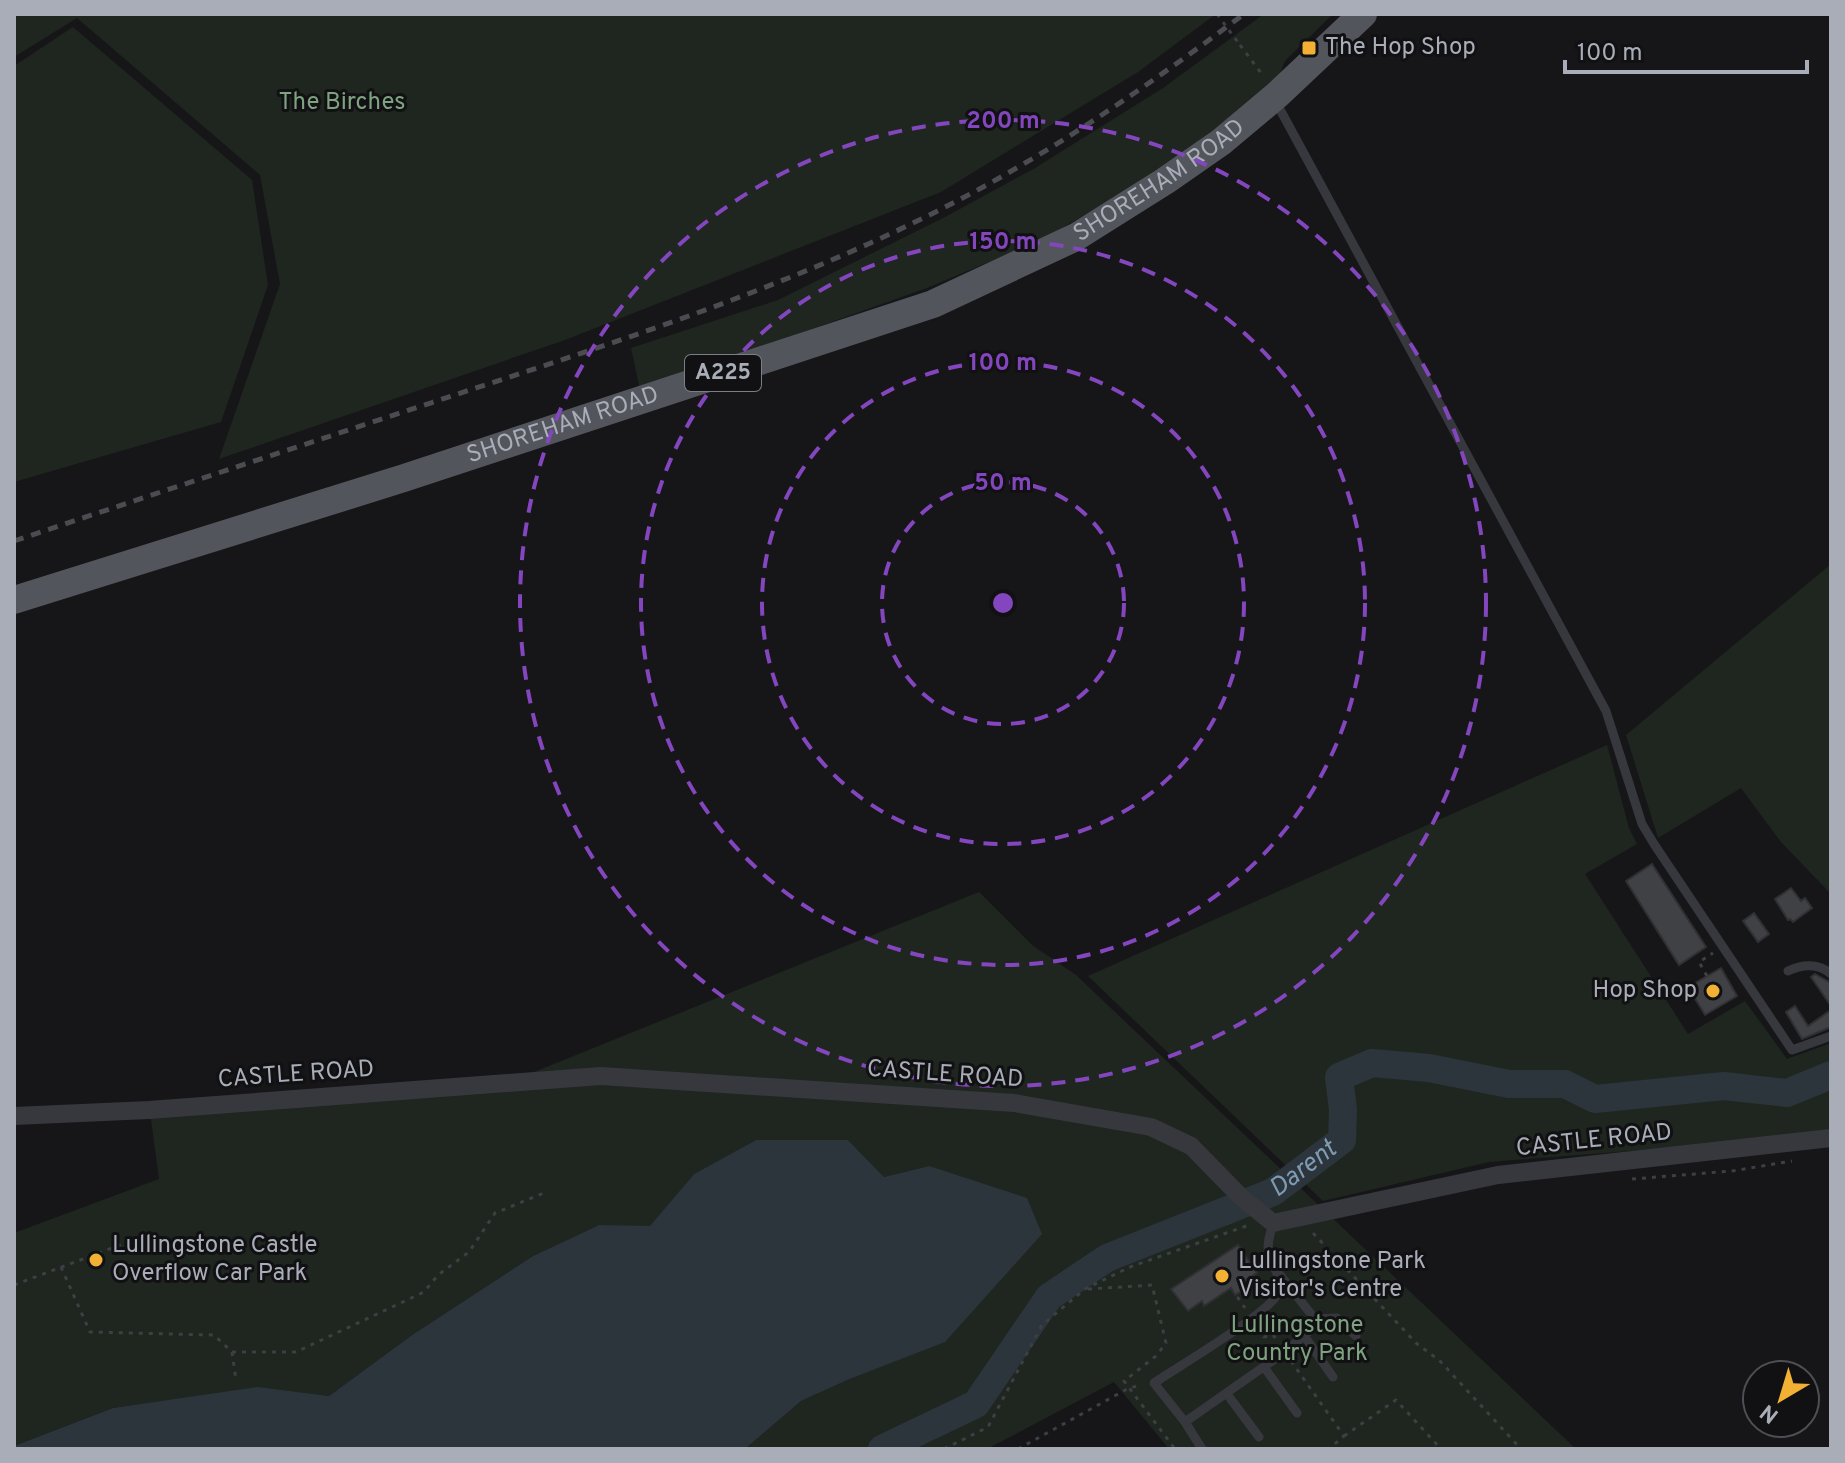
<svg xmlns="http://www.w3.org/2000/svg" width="1845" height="1463" font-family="Overpass,sans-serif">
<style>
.green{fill:#1e261f}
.water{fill:#2c353c}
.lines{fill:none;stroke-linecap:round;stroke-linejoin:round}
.river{stroke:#2c353c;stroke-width:28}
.building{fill:#404145;stroke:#303034;stroke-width:2}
.path{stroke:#3d3f44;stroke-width:3;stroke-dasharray:4 6;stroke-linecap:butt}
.lane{stroke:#37383d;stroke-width:9}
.street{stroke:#37383d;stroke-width:18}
.primary{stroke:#53555c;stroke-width:28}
.rail{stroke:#4a4c52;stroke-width:5;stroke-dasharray:10 8;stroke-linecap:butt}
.path-bridge{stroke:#3d3f44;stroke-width:3;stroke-dasharray:4 6;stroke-linecap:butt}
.ring{fill:none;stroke:#8446be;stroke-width:4;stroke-dasharray:14 10}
.poi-dot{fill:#f2b134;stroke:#111113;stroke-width:3}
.labels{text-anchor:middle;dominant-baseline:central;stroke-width:6;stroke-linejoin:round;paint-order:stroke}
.shield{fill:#111113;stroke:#7b7e86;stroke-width:2}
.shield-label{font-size:22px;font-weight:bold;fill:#a8adb8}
.poi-label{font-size:24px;fill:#a8adb8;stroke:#111113;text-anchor:start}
.park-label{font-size:24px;fill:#7fa381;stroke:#111113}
.street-label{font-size:24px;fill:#a8adb8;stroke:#111113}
.water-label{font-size:26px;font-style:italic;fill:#7f9bb3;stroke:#111113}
.centre{fill:#8446be;stroke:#111113;stroke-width:4}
.ring-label{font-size:24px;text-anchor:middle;font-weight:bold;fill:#8446be;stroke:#111113;stroke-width:6;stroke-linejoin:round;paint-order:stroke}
</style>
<rect width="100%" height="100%" fill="#161618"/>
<!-- green -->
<path class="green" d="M14,14H1216L1138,72L941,192L565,340L219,459L280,284L260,175L77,18L14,57Z
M1264,14H1333L1285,61L1276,84L1144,181L1041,240L927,288L640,390L631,348L778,300L945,217L1035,168L1163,88Z
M73,27L252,180L268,285L221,422L14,482V66Z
M1831,564V894L1781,842L1741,788L1658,838L1626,735Z
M1607,745L1629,828L1637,844L1585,874L1688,1034L1745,1001L1787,1059L1831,1043V1130L1733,1143L1489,1162L1323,1201L1088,976Z
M979,892L1032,945L1076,975L1576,1449H1169L1114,1382L987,1449H745L801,1401L852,1378L929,1166L884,1177L848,1140H756L694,1174L650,1227L599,1225L533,1256L412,1335L329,1396L257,1388L113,1408L14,1446V1233L159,1179L150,1112L497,1087Z"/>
<!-- water -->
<path class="water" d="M756,1140H848L884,1177L929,1166L1027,1198L1042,1234L945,1342L852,1378L801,1401L745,1449H14V1446L113,1408L257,1387L329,1396L412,1335L533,1256L599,1225L650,1226L694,1174Z"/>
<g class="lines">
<!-- river -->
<path class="river" id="s1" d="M882,1449L976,1404L1049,1297L1107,1258L1273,1192L1342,1140L1343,1110L1339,1077L1372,1063L1429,1068L1509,1084H1565L1595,1099L1724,1086L1787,1093L1831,1075"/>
</g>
<!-- building -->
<path class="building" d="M1652,864L1706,947L1679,965L1626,881Z
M1791,888L1801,901L1805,898L1812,908L1793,922L1790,919L1788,920L1775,899Z
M1754,913L1769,934L1758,942L1743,921Z
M1721,968L1737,996L1705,1015L1688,987Z
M1815,974L1831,983V1006L1811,977Z
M1795,1006L1808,1026L1831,1010V1027L1802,1039L1786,1012Z
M1238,1245L1257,1273L1244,1281L1248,1287L1235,1295L1231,1288L1204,1306L1202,1301L1188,1311L1171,1289Z"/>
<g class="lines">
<!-- path -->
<path class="path" d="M1240,45L1264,77
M1707,976L1699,962L1713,953
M1632,1179L1732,1171L1792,1161
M1313,1233L1416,1343L1440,1361L1521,1449
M61,1267L90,1332L214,1335L232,1352H296L424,1292L438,1275L469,1252L495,1213L544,1193
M14,1285L128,1242
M1088,1289L1152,1285L1166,1343L1156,1356L1124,1381L1175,1449
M1241,1291L1244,1293L1238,1298L1245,1308
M1258,1328L1264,1337L1273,1335L1278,1342
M232,1352L236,1380
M1291,1361L1344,1436L1329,1449
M1344,1436L1396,1400L1441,1449
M944,1449L988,1427L1042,1325L1085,1289L1130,1267L1249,1225
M1018,1449L1129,1388L1142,1385"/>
<!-- lane -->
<path class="lane" d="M1276,102L1606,711L1642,824L1654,844L1792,1050L1831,1036
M1788,971C1802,964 1819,963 1831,974
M1315,1319L1337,1318L1356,1336
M1305,1337L1333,1377
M1264,1367L1297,1413
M1227,1394L1259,1437
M1185,1422L1285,1352L1315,1326V1319L1280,1275
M1202,1449L1185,1422L1154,1383C1176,1368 1267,1314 1277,1295C1285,1279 1272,1268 1269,1254C1266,1243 1271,1233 1273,1223"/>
<!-- street -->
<path class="street" d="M14,1116L149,1110L601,1076L1014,1103L1151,1127L1191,1146L1241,1197L1273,1223L1498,1175L1831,1138"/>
<!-- primary -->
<path class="primary" id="s2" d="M14,600L404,478L933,304L1076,237L1165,181L1221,142L1277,95L1363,14"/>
<!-- rail -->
<path class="rail" d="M14,541C166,490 318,440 470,390C635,336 801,282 955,202C1057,149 1152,83 1244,14"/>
<!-- path-bridge -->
<path class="path-bridge" d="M1217,14L1240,45"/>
</g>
<!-- distance rings -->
<g class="ring">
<circle cx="1003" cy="603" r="121"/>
<circle cx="1003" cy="603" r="241"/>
<circle cx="1003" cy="603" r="362"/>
<circle cx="1003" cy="603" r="483"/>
</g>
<!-- markers -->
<g class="poi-dot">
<rect x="1301" y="40" width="16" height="16" rx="4"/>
<circle cx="1713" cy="991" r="8"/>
<circle cx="96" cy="1260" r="8"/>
<circle cx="1222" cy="1276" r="8"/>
</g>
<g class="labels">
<!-- shield labels -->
<rect class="shield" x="685" y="355" width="76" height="36" rx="6"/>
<g class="shield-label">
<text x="723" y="373">A225</text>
</g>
<!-- poi labels -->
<g class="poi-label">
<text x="1325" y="48">The Hop Shop</text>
<text x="1697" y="991" text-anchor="end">Hop Shop</text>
<text x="112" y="1246">Lullingstone Castle<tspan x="112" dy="28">Overflow Car Park</tspan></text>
<text x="1238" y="1262">Lullingstone Park<tspan x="1238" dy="28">Visitor's Centre</tspan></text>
</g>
<!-- park labels -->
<g class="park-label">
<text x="342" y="103">The Birches</text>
<text x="1297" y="1326">Lullingstone<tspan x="1297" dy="28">Country Park</tspan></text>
</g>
<!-- street labels -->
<g class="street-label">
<text stroke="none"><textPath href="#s2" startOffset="1224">SHOREHAM ROAD</textPath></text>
<text stroke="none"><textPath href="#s2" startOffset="576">SHOREHAM ROAD</textPath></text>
<text transform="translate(296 1075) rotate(-4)">CASTLE ROAD</text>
<text transform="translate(945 1075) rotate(4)">CASTLE ROAD</text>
<text transform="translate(1594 1141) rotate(-6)">CASTLE ROAD</text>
</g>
<!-- water labels -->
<g class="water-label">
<text stroke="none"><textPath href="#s1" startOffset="520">Darent</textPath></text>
</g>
</g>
<circle cx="1003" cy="603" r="12" class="centre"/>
<g class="ring-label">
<text x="1003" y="128">200 m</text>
<text x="1003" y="249">150 m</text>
<text x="1003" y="370">100 m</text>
<text x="1003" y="490">50 m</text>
</g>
<!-- border -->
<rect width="1845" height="1463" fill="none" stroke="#a8adb8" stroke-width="32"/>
<!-- north arrow -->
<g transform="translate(1781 1399) rotate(218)"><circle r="38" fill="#111113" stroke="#4d4f55" stroke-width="2"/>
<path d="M0-6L14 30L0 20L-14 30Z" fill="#f2b134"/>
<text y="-12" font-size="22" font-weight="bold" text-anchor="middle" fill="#a8adb8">N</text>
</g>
<!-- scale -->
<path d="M1565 60v12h242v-12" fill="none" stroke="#a8adb8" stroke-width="4"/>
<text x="1577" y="60" font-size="24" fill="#a8adb8" stroke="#111113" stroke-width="6" paint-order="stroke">100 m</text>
</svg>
